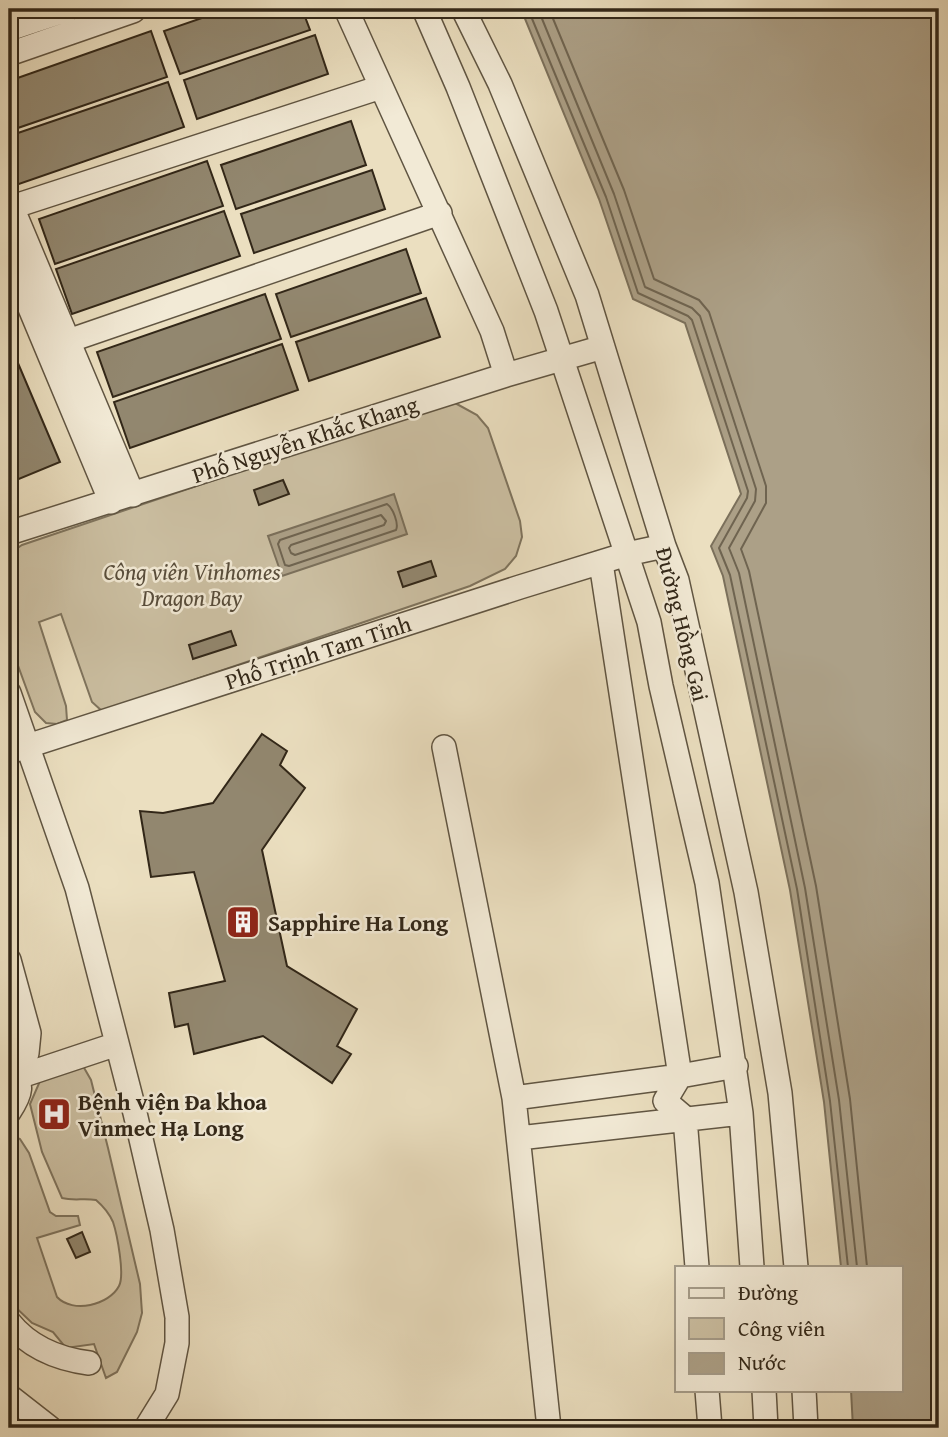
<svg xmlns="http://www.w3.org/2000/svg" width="948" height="1437" font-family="'Gentium Book Plus',serif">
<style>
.green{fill:#ccc0a3;stroke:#7f745e;stroke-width:2}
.water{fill:#aca087;stroke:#7b705b;stroke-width:2}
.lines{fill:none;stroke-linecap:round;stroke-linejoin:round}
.shore{stroke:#6f6450;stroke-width:2}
.building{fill:#92876f;stroke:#322718;stroke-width:2}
.minor-casing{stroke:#605542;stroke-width:26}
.minor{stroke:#f2ead6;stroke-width:23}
.labels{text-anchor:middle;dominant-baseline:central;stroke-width:5;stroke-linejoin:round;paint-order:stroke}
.street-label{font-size:23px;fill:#322718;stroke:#f2ead6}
.park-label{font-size:23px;font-style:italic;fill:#584d3b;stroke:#f2ead6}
.poi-label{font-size:23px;font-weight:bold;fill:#322718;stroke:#f2ead6;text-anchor:start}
</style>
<rect width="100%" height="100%" fill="#ebdfc0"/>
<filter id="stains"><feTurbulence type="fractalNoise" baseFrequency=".00286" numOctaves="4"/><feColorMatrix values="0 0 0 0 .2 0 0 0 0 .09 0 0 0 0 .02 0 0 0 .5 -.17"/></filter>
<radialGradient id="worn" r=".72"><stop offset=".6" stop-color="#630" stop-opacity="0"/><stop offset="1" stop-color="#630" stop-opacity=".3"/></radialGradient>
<!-- green -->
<path class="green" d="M455,403L477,415L488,428L520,521L522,537L516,556L505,569L470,586L102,711L92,702L61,614L39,622L66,706L67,720L57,724L46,723L35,712L9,641V554L22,545L374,426Z
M83,1066L91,1080L108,1148L140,1284L142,1313L137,1332L117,1372L106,1378L94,1344L66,1348L53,1332L32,1323L9,1301V1136L11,1135L20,1139L29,1153L50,1212L56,1216H78L80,1225L37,1238L57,1297C73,1314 109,1305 119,1286C125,1275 117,1234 113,1222C109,1213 103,1206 96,1200C84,1198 73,1201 62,1198L42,1152L30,1104L40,1081Z"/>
<!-- water -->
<path class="water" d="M521,9H939V1428H853L851,1390H901V1267H841L824,1102L790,890L723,576L711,546L741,494L685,323L633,299L599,199Z
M394,494L407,534L282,576L268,536Z"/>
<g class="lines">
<!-- shore -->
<path class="shore" d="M528,9L606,197L638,293L688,316L692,320L748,491L747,498L719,548L730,575L797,889L830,1101L848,1267
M538,9L614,194L645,287L692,308L700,316L756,489L755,501L729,548L739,573L805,888L839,1100L857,1267
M549,9L624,190L654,279L699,300L709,312L766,486V503L741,549L749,571L816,886L850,1099L867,1267
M387,504C393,508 399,524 396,530L289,566L285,565L278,544L280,540Z
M381,515L386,521L384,525L295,555L291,553L289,548L291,545Z"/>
</g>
<!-- building -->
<path class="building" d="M228,9H302L310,30L180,74L164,31Z
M151,31L167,77L9,131V81Z
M315,35L328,74L197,119L184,80Z
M168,82L184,127L16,185L9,164V136Z
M351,121L366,165L236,209L221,165Z
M207,161L223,206L55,264L39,219Z
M372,170L385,209L254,253L241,214Z
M224,211L240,256L72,314L56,269Z
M406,249L421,293L291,337L276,294Z
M265,294L281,339L113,397L97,352Z
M426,298L440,337L309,381L296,342Z
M9,342L60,462L14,481L9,468Z
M282,344L298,390L130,448L114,402Z
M283,480L289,494L259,505L254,490Z
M431,561L436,576L403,587L398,572Z
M231,631L236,645L193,659L189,645Z
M262,734L287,751L280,765L305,788L262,850L287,966L357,1009L337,1046L351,1054L332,1083L263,1036L194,1054L188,1024L175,1027L169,993L225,981L194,872L151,877L140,811L163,813L213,803Z
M82,1232L90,1252L76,1258L67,1239Z"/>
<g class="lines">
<!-- minor casing -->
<g class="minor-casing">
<path id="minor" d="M346,9L492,331L506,375
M424,9L458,87L546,311L649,622L661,686L707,883L741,1113L752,1267
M463,9L500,84L587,295L664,546L677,580L746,892L780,1093L796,1267
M9,29L69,9
M9,54L133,11L135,9
M9,200L133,495
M12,207L381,87
M9,258L111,502
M68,341L440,213
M9,533L506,375L603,347
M601,563L680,1076L665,1101L685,1118L697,1267
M9,693L77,888L135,1113L162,1230L177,1317V1343L167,1394L146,1428
M444,747L514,1098L549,1428
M9,752L520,587L627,554L664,546
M9,960L29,1033L27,1053L9,1064
M9,1067C25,1084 21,1094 9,1112
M18,1077L117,1044
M514,1098L680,1076L736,1066
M519,1138L741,1113
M9,1322C29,1347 58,1359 89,1363
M707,1390L710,1428
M764,1390L766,1428
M804,1390L806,1428
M9,1396L50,1428"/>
</g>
<!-- minor -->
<use href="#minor" class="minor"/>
</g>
<!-- icons -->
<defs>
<g id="building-square" transform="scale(1.75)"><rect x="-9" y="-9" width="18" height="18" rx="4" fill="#8f2418" stroke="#f2ead6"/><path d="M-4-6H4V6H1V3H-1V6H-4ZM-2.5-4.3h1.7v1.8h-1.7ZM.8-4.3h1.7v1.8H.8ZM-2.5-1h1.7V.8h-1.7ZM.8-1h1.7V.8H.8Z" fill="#fff"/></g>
<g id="hospital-square" transform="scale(1.75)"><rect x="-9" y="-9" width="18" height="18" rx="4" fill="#8f2418" stroke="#f2ead6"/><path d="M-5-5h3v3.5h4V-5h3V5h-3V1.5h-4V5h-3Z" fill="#fff"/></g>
</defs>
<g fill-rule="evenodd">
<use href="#building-square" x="243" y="922"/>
<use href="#hospital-square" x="54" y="1114"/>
</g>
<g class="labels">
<!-- street labels -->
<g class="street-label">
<text transform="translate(305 439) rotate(-18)">Phố Nguyễn Khắc Khang</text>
<text transform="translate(683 624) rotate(76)">Đường Hồng Gai</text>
<text transform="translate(318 652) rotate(-18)">Phố Trịnh Tam Tỉnh</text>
</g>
<!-- park labels -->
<g class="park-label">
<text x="192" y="571">Công viên Vinhomes<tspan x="192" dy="26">Dragon Bay</tspan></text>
</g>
<!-- poi labels -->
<g class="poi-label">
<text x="268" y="922">Sapphire Ha Long</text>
<text x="78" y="1101">Bệnh viện Đa khoa<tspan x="78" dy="26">Vinmec Hạ Long</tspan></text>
</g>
</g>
<!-- margin -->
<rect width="948" height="1437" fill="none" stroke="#ebdfc0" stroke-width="35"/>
<rect x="10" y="10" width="927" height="1416" fill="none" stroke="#322718" stroke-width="3.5"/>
<rect x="18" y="18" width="913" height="1402" fill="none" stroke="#322718" stroke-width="2"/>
<!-- legend -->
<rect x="675" y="1266" width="228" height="126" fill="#f2ead6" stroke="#a59c8a" stroke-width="2"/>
<rect x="689" y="1288" width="35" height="10" fill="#f2ead6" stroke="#a59c8a" stroke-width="2"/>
<text x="738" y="1300" font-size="21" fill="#322718">Đường</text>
<rect x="689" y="1318" width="35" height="21" fill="#ccc0a3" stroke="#a59c8a" stroke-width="2"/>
<text x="738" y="1336" font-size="21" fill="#322718">Công viên</text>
<rect x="689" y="1353" width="35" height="21" fill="#aca087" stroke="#a59c8a" stroke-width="2"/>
<text x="738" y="1370" font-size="21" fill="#322718">Nước</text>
<rect width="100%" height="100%" filter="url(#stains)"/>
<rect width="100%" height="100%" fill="url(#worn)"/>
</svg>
